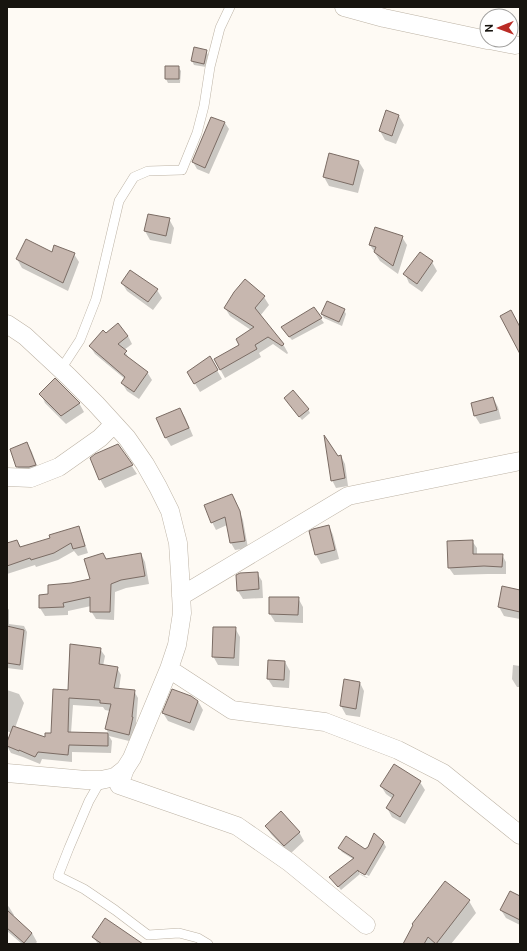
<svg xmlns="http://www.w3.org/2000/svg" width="527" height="951" font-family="'Public Sans',sans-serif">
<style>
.shadow{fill:#0003;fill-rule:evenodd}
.building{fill:#c7b7af;stroke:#7b6c64}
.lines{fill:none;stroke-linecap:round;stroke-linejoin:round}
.service-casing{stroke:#bdb3a5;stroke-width:10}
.minor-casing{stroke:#bdb3a5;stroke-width:19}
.service{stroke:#fff;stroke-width:9}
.minor{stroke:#fff;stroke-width:18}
</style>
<rect width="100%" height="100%" fill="#fefaf4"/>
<!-- shadow -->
<path class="shadow" d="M206,51L208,55L206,67L194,65L192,61Z
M166,67H178L181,71L180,83H168L166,79Z
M399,116L404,125L396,144L385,140L380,131Z
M225,123L229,129L209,174L197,169L193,162Z
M359,162L364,170L358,193L329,186L324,177Z
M169,219L174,228L171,244L150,240L145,231Z
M402,237L407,245L398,274L380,261L370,245Z
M52,253L74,254L79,262L68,291L22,268L17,259Z
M420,253L432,262L437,271L422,292L409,283L405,274Z
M122,283L157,290L162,298L153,310L127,291Z
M264,297L269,305L260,316L283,344L288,353L287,354L273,344L259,353L261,357L225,378L215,360L240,345L251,330L230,316L225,308Z
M314,309L324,323L292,340L284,331Z
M344,310L346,314L342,326L324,318L322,314Z
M106,335L128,336L132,344L124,350L130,360L147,372L152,380L139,399L127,391L122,383L125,379L95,354L90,346Z
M210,358L222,379L200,392L188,372Z
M41,394L79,403L84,412L66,424L45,403Z
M285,398L308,409L310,413L302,420Z
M493,398L498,407L501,419L480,424L475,416L472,403Z
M180,409L185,417L193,436L171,446L166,438L158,418Z
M27,443L32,452L40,474L22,475L17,466Z
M118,445L137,474L105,488L100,479L91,458Z
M341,456L345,464L348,486L336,488L332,480L338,457Z
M232,495L236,502L243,520L248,548L235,550L231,543L227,525L216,530L212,522Z
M329,526L333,535L339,559L321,564L316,555L311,532Z
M78,527L82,534L88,553L78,556L74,551L58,560L36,567L35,565L7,574V540L9,544L17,541L21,547L52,539Z
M472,541L477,548V555H502L506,562V574H488L454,575L449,568Z
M103,554L107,560L141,554L145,562L149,584L126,588L115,592L114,620L96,619L91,611V606L68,611V615L45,616L40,608L49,595L71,584L92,580Z
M257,573L262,581L263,598L243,599L238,591L237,576Z
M520,591V619L504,616L499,607Z
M298,598L303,607V623L275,622L270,614Z
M7,607L9,610V624L24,626L27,632L23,670L7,668Z
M235,628L240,637L239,666L218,665L213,656Z
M100,649L105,656L103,666L117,668L121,675L119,689L134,691L138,698L136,724L137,725L133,742L109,736L112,741L111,753L72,752V762L42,759L40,764L23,757L11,753L7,746L11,733L7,731V690L19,694L24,703L15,728L46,739L52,734L69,691ZM73,705L103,707L105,710L110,711L106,729L109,734L71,733Z
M285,662L290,671L289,688L273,687L268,679Z
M513,665L520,666V687H517L512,679Z
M345,680L360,683L364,691L360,717L346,715L341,706Z
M198,701L203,710L194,731L168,721L163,713Z
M420,782L425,790L405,824L392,817L387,808L393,799L386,794L381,786Z
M266,826L299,832L304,841L290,854L271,834Z
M374,835L384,843L386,847L369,876L359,871V873L368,878H367L361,875L360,874L341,890L333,880L353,859L342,852L339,848L365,850L369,847Z
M446,882L469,901L476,913L451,944H407Z
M520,897V925L506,918L501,910Z
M7,905L9,907L14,915L13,916L32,933L37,942L35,944H22L7,931Z
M93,937L142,944H98Z"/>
<!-- building -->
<path class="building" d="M194,47L207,50L204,64L191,61Z
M165,66H179V79H165Z
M386,110L399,115L392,136L379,131Z
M211,117L225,122L205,168L192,162Z
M329,153L359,161L353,185L323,177Z
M148,214L170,218L166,236L144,231Z
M375,227L403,236L393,266L374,252L376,247L369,245Z
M26,239L52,252L54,245L75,253L63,283L16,259Z
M420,252L433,261L417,284L403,274Z
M130,270L158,289L148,302L121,283Z
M245,279L265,296L255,308L284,344L282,346L268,337L255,345L257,349L220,370L214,359L239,345L236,339L254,327L224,308L234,292Z
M327,301L345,309L339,322L321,314Z
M314,307L322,318L289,337L281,327Z
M511,310L520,327V354L500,316Z
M118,323L128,336L118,344L127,351L124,354L148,372L134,392L121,383L125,377L89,346L103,330L106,333Z
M210,356L218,370L194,384L187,372Z
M55,378L80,403L61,416L39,394Z
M293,390L309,409L299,417L284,398Z
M493,397L497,410L474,416L471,403Z
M180,408L189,428L165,438L156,418Z
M324,435L338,456L341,455L345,478L331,481Z
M27,442L36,465L29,467H16L10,449Z
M118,444L133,465L99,480L90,458L95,454Z
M232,494L240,511L245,541L230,543L225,517L211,523L204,505Z
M329,525L335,550L315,555L309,531L313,529Z
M79,526L85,546L73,549L71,543L54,553L31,560L30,558L7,566V543L17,540L20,547L50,538L49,535Z
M473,540V554H503L502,567L484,566L448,568L447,541Z
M103,553L106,559L141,553L145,576L121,580L111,584L110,612H90V597L63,603L64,607L39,608V595L48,594V585L71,583L90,579L84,559Z
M258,572L259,589L237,591L236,575L240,573Z
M502,586L520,590V612L498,607Z
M269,597H299L298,615L269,614Z
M7,626L24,630L20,665L7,663Z
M213,627H236L234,658L212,657Z
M70,644L101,648L99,664L118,667L114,688L135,690L132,717H133L129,735L105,729L111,704L100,703V700L69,698L68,732L108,733V746L69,745L68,755L38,752L35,757L19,750V751L7,746V742L13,726L45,737V733H51L53,689L68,690Z
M268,660L285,661L284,680L267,679Z
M344,679L360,682L356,709L340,706Z
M172,689L191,696L198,701L190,723L162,713Z
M394,764L421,781L400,817L386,808L394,795L380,786Z
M281,811L300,832L284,846L265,826Z
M374,833L384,842L365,875L358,871V870L338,887L329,877L354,858L338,848L346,836L365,849L368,847Z
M445,881L470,900L436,944L428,937L424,944H403L413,925L412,924Z
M510,891L520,896V920L500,910Z
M7,910L32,933L24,943L7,928Z
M105,918L143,944H102L92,937Z"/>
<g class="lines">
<!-- service casing -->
<g class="service-casing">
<path id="service" d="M59,368L65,363L80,340L96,299L119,201L134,177L148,171L182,170L197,133L204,106L210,67L220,28L230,7
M101,780L89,801L69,848L58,876L84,889L115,910L148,935L179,933L198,938L208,944"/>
</g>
<!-- minor casing -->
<g class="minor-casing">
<path id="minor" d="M344,7L384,18L487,40
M489,40L515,45
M7,324L25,336L68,376L96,404L127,438L145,464L158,487L170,511L178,543L180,574L182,613L177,645L169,669L132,758L125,769L115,777L101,780H86L7,773
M7,477L31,478L59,467L100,438L114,424
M181,596L348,496L520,461
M169,669L232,710L325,722L398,750L443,773L520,835
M125,769L119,785L237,826L289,862L366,925"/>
</g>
<!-- service -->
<use href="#service" class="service"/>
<!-- minor -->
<use href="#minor" class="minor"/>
</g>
<!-- border -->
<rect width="527" height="951" fill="none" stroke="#17140f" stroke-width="16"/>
<!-- north arrow -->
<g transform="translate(499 28) rotate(269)"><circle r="19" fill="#ffffff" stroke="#a2a19f"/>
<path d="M0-3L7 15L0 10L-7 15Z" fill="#ba2c26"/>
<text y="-6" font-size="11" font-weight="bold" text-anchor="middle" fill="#17140f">N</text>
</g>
</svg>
